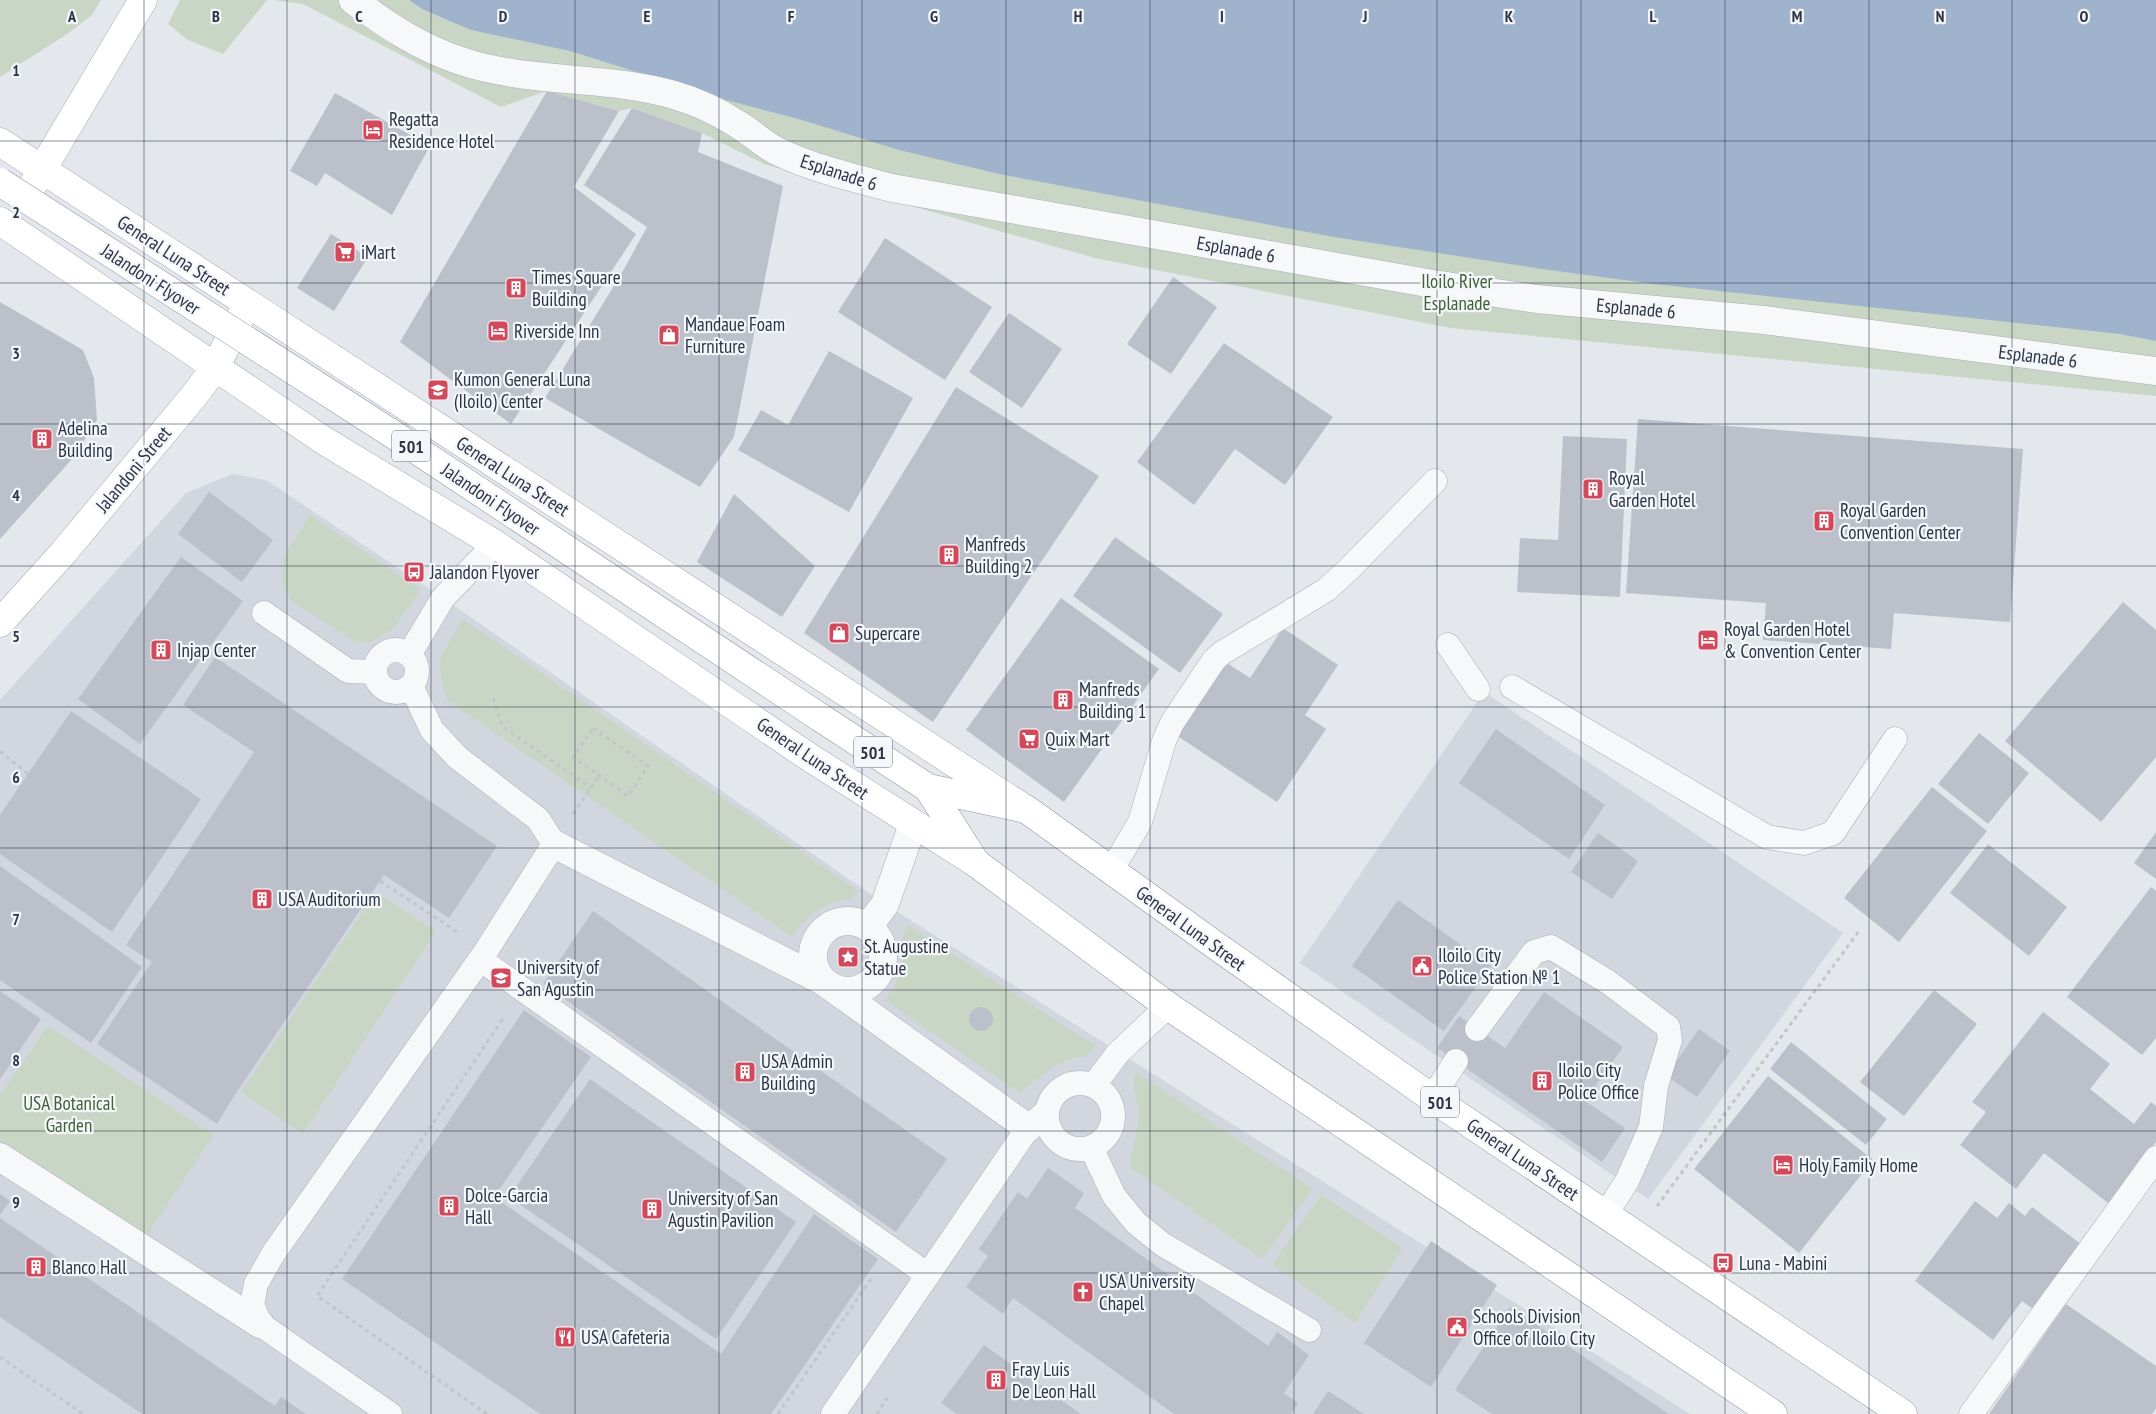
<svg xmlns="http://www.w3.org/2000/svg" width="2156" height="1414" font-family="'PT Sans Narrow',sans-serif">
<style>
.built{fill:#d2d6de}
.green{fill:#c9d6c5}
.water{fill:#9fb4cc}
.building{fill:#bbc0ca}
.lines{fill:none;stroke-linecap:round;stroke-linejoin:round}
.lane-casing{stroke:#a9aeb7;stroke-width:25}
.street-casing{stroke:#a9aeb7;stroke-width:29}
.secondary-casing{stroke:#a9aeb7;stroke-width:29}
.highway-casing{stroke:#8b94a3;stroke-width:29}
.path{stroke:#c2c5cb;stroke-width:3;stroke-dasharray:4 4;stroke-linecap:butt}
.lane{stroke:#f7f8fa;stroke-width:24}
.street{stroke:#f7f8fa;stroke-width:28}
.secondary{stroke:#fff;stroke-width:28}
.highway{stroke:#fff;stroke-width:28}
.highway-bridge-casing{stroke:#8b94a3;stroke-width:29;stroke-linecap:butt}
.highway-bridge{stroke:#fff;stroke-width:28}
.grid{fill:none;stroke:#2b3445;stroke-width:1;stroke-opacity:0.55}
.labels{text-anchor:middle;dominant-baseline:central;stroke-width:4.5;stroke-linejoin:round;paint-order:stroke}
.shield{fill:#f4f6f9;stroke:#676e7b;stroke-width:1}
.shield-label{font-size:18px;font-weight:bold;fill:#2b3445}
.poi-label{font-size:19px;fill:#2b3445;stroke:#f4f6f9;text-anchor:start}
.street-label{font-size:19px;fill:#2b3445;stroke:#f4f6f9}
.park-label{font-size:19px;fill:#3f6138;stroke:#f4f6f9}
.grid-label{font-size:16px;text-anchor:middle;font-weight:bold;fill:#2b3445;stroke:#f4f6f9;stroke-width:4.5;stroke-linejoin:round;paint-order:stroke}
</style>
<rect width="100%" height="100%" fill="#e4e7ec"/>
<!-- built -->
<path class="built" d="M232,474L266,480L443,598L885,904L1690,1414H0V700L186,493Z
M1484,692L1843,933L1648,1199L1300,963Z"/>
<!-- green -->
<path class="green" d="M0,0H101L92,15L67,34L0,77Z
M180,0H267L223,54L188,40L168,24Z
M274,0H409L422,9L2156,309V396L1451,328L1095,258L764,164L702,133L632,108L619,111L547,91L501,107L303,4Z
M310,515L421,590L393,629L371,642H356L292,602L282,581L284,556Z
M463,619L857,890L850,899C820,903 809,914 792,937L447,700L441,678L440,658Z
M376,892L436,931L303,1134L241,1092Z
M908,925L1096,1046L1086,1056L1070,1059L1055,1066L1019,1093L885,1000C895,987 902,974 904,956C906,941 899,942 908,925Z
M48,1026L214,1135L145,1238L0,1143V1095Z
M1136,1072L1313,1189L1262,1259L1131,1168C1130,1150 1138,1135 1139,1118C1139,1101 1130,1088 1136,1072Z
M1321,1195L1403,1248L1355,1323L1272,1264Z"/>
<!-- water -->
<path class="water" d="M409,0H2156V341L2120,334L1654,284L1542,269L1334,237L999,174L899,150L802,120L726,100L570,51L471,30L422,9Z"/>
<!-- building -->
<path class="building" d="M547,91L619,111L574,187L636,234L511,424L400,342Z
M335,93L430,146L392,215L325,173L317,186L290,171Z
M632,108L702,133L698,152L783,186L734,437L700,487L545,398L623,271L647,227L584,185Z
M331,234L368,257L334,311L297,288Z
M885,238L992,307L945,380L838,312Z
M1173,277L1217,307L1171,374L1127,344Z
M0,302L83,350L94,378L97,420L73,458L0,539Z
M1009,313L1062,349L1022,408L969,372Z
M1224,343L1333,417L1285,485L1235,449L1194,505L1137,462Z
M829,351L913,398L849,512L738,450L761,410L788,425Z
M956,387L1099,476L933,722L804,633Z
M1638,419L2023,449L2010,622L1894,613L1891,649L1763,640L1766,603L1626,593Z
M1563,436L1627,439L1620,597L1517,592L1520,538L1558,540Z
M209,492L273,540L242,582L178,534Z
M734,494L815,566L782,617L697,562Z
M1115,537L1223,614L1180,673L1073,596Z
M181,557L243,601L140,744L78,699Z
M1061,598L1159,669L1064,802L966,730Z
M2123,602L2156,630V757L2101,822L2005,741Z
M1283,628L1338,665L1305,715L1326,729L1277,802L1170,731L1219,658L1250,678Z
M215,657L497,846L449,918L384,875L236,1093L217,1124L97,1044L152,962L126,945L254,752L183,705Z
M71,711L201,799L112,932L0,854V815Z
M1496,729L1605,805L1569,859L1459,783Z
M1979,733L2029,773L1988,824L1938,784Z
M1932,787L1987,831L1899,942L1844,898Z
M2156,832V879L2134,863Z
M1598,833L1638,861L1612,899L1571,872Z
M1988,844L2067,907L2029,956L1950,893Z
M0,866L142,967L91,1043L0,980Z
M2151,887L2156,891V1038L2142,1055L2067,997Z
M1398,900L1491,966L1444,1031L1352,966Z
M593,911L947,1159L896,1232L543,984Z
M1934,990L1977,1024L1904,1116L1860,1082Z
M0,991L41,1019L0,1079Z
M1544,992L1623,1047L1585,1101L1625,1128L1602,1162L1437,1048L1459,1016L1505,1048Z
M969 1019a12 12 0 1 1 24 0a12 12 0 1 1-24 0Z
M524,1010L591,1057L494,1197L721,1354L814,1214L878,1259L771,1414H540L342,1279Z
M2043,1012L2110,1064L2090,1089L2134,1124L2151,1102L2156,1106V1142L2108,1203L2044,1153L2016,1189L1960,1145L1986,1112L1972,1102Z
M1699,1029L1730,1051L1697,1097L1666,1076Z
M1791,1042L1887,1119L1866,1145L1770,1069Z
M1768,1076L1873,1160L1799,1253L1694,1169Z
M590,1079L796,1222L716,1339L509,1197Z
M1048,1168L1084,1193L1075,1208L1268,1346L1277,1332L1309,1355L1284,1393L1298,1403L1291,1414H1174L1013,1298L1003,1314L966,1287L988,1256L979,1249L1018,1192L1027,1199Z
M0,1194L10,1201L0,1215Z
M1975,1201L1997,1218L2009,1203L2025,1216L2032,1207L2082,1245L2033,1309L2022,1301L1993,1340L1915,1281Z
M0,1218L275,1406L281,1397L306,1414H142L0,1317Z
M1431,1241L1497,1285L1431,1387L1364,1343Z
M2066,1304L2156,1366V1408L2152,1414H1989Z
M1510,1307L1669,1414H1492L1455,1390Z
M984,1345L1081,1414H957L941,1403Z
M1328,1391L1364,1414H1313Z"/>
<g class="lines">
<!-- lane casing -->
<g class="lane-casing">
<path id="lane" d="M264,613L348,671L375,672
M1448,645L1478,689
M375 671a21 21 0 1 1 42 0a21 21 0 1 1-42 0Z
M409,655L443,598L495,544
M1512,687L1767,837L1804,843L1833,833L1895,739
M1111,871L1140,822L1164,741L1172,723L1214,660L1222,653L1326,590L1348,570L1435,481
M481,960L928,1275
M1477,1029L1534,952L1551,947L1608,982L1668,1027L1670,1040L1656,1086L1651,1127L1627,1181L1606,1214
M1047 1116a33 33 0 1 1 66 0a33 33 0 1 1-66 0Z
M1094,1085L1118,1053L1168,1006
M1432,1098L1456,1061
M1091,1147L1114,1196L1136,1223L1162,1244L1309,1330
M390,1414L260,1324L252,1305L256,1284L273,1254L486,951L554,844L538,819L457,757L432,730L411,686
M833,1414L1028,1128L1047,1111
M1971,1414L2156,1158"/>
</g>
<!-- street casing -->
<g class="street-casing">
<path id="street" d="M353,0C386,25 421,48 461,61C530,84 605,75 674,95C698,102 719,112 739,125C752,133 763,144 777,151C808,167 857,179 892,188L1433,284L1537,299L1764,320L2156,371
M554,844L823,981L1028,1128
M813 956a35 35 0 1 1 70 0a35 35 0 1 1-70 0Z
M868,927L885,904L913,824
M0,1157L260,1324"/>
</g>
<!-- secondary casing -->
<g class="secondary-casing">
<path id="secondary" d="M0,142L1025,809
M34,183L143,0
M0,221L323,440L495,544L809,757L976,863
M0,623L63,553L193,397L215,368L243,312"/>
</g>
<!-- highway casing -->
<g class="highway-casing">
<path id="highway" d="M818,716L928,788L1026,809L1215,945L1432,1098L1903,1414
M928,788L976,863L1168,1006L1773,1414"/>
</g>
<!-- path -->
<path class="path" d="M493,698L502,726L591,788
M593,728L648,766L628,796L573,757Z
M0,751L28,774
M573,814L599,776
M380,881L459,933
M1657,1206L1859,931
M0,1357L83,1414
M487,1414L317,1296L504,1017
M778,1414L873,1276
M877,1414L887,1398"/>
<!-- lane -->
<use href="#lane" class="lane"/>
<!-- street -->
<use href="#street" class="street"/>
<!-- secondary -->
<use href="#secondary" class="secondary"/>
<!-- highway -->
<use href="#highway" class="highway"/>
<!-- highway-bridge casing -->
<g class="highway-bridge-casing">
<path id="highway-bridge" d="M0,182L394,435L818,716"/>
</g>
<!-- highway-bridge -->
<use href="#highway-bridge" class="highway-bridge"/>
</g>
<!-- grid -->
<path class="grid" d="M144,0V1414M287,0V1414M431,0V1414M575,0V1414M719,0V1414M862,0V1414M1006,0V1414M1150,0V1414M1294,0V1414M1437,0V1414M1581,0V1414M1725,0V1414M1869,0V1414M2012,0V1414M0,141H2156M0,283H2156M0,424H2156M0,566H2156M0,707H2156M0,848H2156M0,990H2156M0,1131H2156M0,1273H2156"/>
<!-- icons -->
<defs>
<g id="hotel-square" transform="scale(1.125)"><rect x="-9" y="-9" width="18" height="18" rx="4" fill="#d1495b" stroke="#f4f6f9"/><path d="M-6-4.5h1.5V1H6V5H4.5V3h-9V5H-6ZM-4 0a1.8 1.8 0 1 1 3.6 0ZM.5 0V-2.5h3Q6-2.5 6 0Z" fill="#fff"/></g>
<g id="supermarket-square" transform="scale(1.125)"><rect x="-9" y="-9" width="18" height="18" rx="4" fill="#d1495b" stroke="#f4f6f9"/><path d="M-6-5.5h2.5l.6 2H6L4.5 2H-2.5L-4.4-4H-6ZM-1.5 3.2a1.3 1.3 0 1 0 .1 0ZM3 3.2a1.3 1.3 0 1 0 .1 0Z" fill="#fff"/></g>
<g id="building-square" transform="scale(1.125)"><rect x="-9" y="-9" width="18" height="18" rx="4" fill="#d1495b" stroke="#f4f6f9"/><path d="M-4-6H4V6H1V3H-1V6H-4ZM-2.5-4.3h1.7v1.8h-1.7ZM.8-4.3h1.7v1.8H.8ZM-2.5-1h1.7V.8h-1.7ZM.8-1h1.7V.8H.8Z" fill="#fff"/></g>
<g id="shop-square" transform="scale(1.125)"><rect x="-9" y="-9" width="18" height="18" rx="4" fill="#d1495b" stroke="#f4f6f9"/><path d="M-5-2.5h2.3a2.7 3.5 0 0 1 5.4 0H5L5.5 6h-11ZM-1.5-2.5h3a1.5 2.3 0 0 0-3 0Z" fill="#fff"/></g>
<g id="school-square" transform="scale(1.125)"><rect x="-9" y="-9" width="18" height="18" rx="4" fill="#d1495b" stroke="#f4f6f9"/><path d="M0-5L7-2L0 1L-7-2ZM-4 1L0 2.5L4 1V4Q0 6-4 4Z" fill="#fff"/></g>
<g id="bus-square" transform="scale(1.125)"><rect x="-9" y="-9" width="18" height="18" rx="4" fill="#d1495b" stroke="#f4f6f9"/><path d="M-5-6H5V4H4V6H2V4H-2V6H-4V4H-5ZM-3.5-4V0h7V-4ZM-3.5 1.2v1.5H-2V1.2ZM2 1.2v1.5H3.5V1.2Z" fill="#fff"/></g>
<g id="sight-square" transform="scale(1.125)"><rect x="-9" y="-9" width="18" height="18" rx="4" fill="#d1495b" stroke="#f4f6f9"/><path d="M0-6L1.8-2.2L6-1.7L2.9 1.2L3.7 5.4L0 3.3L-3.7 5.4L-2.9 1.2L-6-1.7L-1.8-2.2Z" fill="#fff"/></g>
<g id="civic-square" transform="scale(1.125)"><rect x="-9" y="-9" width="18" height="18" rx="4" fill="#d1495b" stroke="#f4f6f9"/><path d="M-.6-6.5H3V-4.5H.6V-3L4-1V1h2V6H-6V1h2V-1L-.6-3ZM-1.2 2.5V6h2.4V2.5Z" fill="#fff"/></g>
<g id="university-square" transform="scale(1.125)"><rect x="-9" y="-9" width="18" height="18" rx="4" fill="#d1495b" stroke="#f4f6f9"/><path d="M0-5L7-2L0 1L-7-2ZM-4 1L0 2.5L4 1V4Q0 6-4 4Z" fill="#fff"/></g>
<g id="church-square" transform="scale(1.125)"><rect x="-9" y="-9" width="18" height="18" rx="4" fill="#d1495b" stroke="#f4f6f9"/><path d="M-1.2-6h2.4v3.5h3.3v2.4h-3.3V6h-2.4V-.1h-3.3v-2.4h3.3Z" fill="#fff"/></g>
<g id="restaurant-square" transform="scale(1.125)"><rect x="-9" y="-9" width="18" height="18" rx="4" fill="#d1495b" stroke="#f4f6f9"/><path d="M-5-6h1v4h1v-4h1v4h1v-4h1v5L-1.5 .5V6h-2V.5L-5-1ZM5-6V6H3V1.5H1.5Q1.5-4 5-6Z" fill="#fff"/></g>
</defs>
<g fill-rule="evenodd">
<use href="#hotel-square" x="373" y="130"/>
<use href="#supermarket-square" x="345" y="252"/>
<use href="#building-square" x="516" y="288"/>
<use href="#hotel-square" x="498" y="331"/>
<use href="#shop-square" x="669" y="335"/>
<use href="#school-square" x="438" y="390"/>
<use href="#building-square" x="42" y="439"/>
<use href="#building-square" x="1593" y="489"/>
<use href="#building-square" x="1824" y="521"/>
<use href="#building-square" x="949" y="555"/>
<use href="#bus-square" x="414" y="572"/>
<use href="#shop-square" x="839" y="633"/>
<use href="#hotel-square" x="1708" y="640"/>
<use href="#building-square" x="161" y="650"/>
<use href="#building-square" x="1063" y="700"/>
<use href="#supermarket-square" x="1029" y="739"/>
<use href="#building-square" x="262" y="899"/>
<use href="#sight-square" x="848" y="957"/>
<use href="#civic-square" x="1422" y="966"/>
<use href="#university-square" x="501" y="978"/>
<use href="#building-square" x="745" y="1072"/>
<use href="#building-square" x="1542" y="1081"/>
<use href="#hotel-square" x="1783" y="1165"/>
<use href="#building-square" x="449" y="1206"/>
<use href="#building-square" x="652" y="1209"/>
<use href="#bus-square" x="1723" y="1263"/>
<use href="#building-square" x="36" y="1267"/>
<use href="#church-square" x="1083" y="1292"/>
<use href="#civic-square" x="1457" y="1327"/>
<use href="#restaurant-square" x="565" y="1337"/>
<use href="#building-square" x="996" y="1380"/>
</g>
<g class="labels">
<!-- shield labels -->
<g class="shield">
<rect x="392" y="430.5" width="38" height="31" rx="4"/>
<rect x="854" y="736.5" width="38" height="31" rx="4"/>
<rect x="1421" y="1086.5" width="38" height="31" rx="4"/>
</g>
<g class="shield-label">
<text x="411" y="446">501</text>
<text x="873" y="752">501</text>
<text x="1440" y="1102">501</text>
</g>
<!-- poi labels -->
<g class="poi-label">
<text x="389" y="119">Regatta<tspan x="389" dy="22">Residence Hotel</tspan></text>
<text x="361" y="252">iMart</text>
<text x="532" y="277">Times Square<tspan x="532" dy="22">Building</tspan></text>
<text x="685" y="324">Mandaue Foam<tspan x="685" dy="22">Furniture</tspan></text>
<text x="514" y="331">Riverside Inn</text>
<text x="454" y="379">Kumon General Luna<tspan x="454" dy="22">(Iloilo) Center</tspan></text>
<text x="58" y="428">Adelina<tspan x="58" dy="22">Building</tspan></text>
<text x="1609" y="478">Royal<tspan x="1609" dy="22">Garden Hotel</tspan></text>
<text x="1840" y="510">Royal Garden<tspan x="1840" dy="22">Convention Center</tspan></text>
<text x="965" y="544">Manfreds<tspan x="965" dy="22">Building 2</tspan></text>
<text x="430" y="572">Jalandon Flyover</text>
<text x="1724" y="629">Royal Garden Hotel<tspan x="1724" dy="22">&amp; Convention Center</tspan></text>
<text x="855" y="633">Supercare</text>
<text x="177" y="650">Injap Center</text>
<text x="1079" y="689">Manfreds<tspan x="1079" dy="22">Building 1</tspan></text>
<text x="1045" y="739">Quix Mart</text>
<text x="278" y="899">USA Auditorium</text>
<text x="864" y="946">St. Augustine<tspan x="864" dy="22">Statue</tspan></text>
<text x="1438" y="955">Iloilo City<tspan x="1438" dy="22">Police Station № 1</tspan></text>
<text x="517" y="967">University of<tspan x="517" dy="22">San Agustin</tspan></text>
<text x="761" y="1061">USA Admin<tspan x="761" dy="22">Building</tspan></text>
<text x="1558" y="1070">Iloilo City<tspan x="1558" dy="22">Police Office</tspan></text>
<text x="1799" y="1165">Holy Family Home</text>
<text x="465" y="1195">Dolce-Garcia<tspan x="465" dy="22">Hall</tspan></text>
<text x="668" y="1198">University of San<tspan x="668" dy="22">Agustin Pavilion</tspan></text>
<text x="1739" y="1263">Luna - Mabini</text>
<text x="52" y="1267">Blanco Hall</text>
<text x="1099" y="1281">USA University<tspan x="1099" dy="22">Chapel</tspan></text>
<text x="1473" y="1316">Schools Division<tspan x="1473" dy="22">Office of Iloilo City</tspan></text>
<text x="581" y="1337">USA Cafeteria</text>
<text x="1012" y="1369">Fray Luis<tspan x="1012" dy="22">De Leon Hall</tspan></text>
</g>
<!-- street labels -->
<g class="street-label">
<text transform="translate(839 172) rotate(18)">Esplanade 6</text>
<text transform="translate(1236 249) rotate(10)">Esplanade 6</text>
<text transform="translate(174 255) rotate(33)">General Luna Street</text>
<text transform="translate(151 279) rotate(33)">Jalandoni Flyover</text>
<text transform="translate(1636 308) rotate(5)">Esplanade 6</text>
<text transform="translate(2038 356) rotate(7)">Esplanade 6</text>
<text transform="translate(133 469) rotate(-50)">Jalandoni Street</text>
<text transform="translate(513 476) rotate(33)">General Luna Street</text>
<text transform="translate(491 499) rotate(34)">Jalandoni Flyover</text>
<text transform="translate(813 758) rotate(34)">General Luna Street</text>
<text transform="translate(1191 928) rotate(36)">General Luna Street</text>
<text transform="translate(1523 1159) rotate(34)">General Luna Street</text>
</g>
<!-- park labels -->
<g class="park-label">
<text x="1457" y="281">Iloilo River<tspan x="1457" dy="22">Esplanade</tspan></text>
<text x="69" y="1103">USA Botanical<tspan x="69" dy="22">Garden</tspan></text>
</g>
</g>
<g class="grid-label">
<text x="72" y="22">A</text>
<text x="216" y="22">B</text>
<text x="359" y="22">C</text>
<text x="503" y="22">D</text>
<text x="647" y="22">E</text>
<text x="791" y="22">F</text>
<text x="934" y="22">G</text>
<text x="1078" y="22">H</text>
<text x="1222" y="22">I</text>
<text x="1365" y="22">J</text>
<text x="1509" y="22">K</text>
<text x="1653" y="22">L</text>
<text x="1797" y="22">M</text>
<text x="1940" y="22">N</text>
<text x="2084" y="22">O</text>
<text x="16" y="76">1</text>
<text x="16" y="218">2</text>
<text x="16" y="359">3</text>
<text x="16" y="501">4</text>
<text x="16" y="642">5</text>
<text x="16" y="783">6</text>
<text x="16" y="925">7</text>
<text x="16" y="1066">8</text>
<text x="16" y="1208">9</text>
</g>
</svg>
